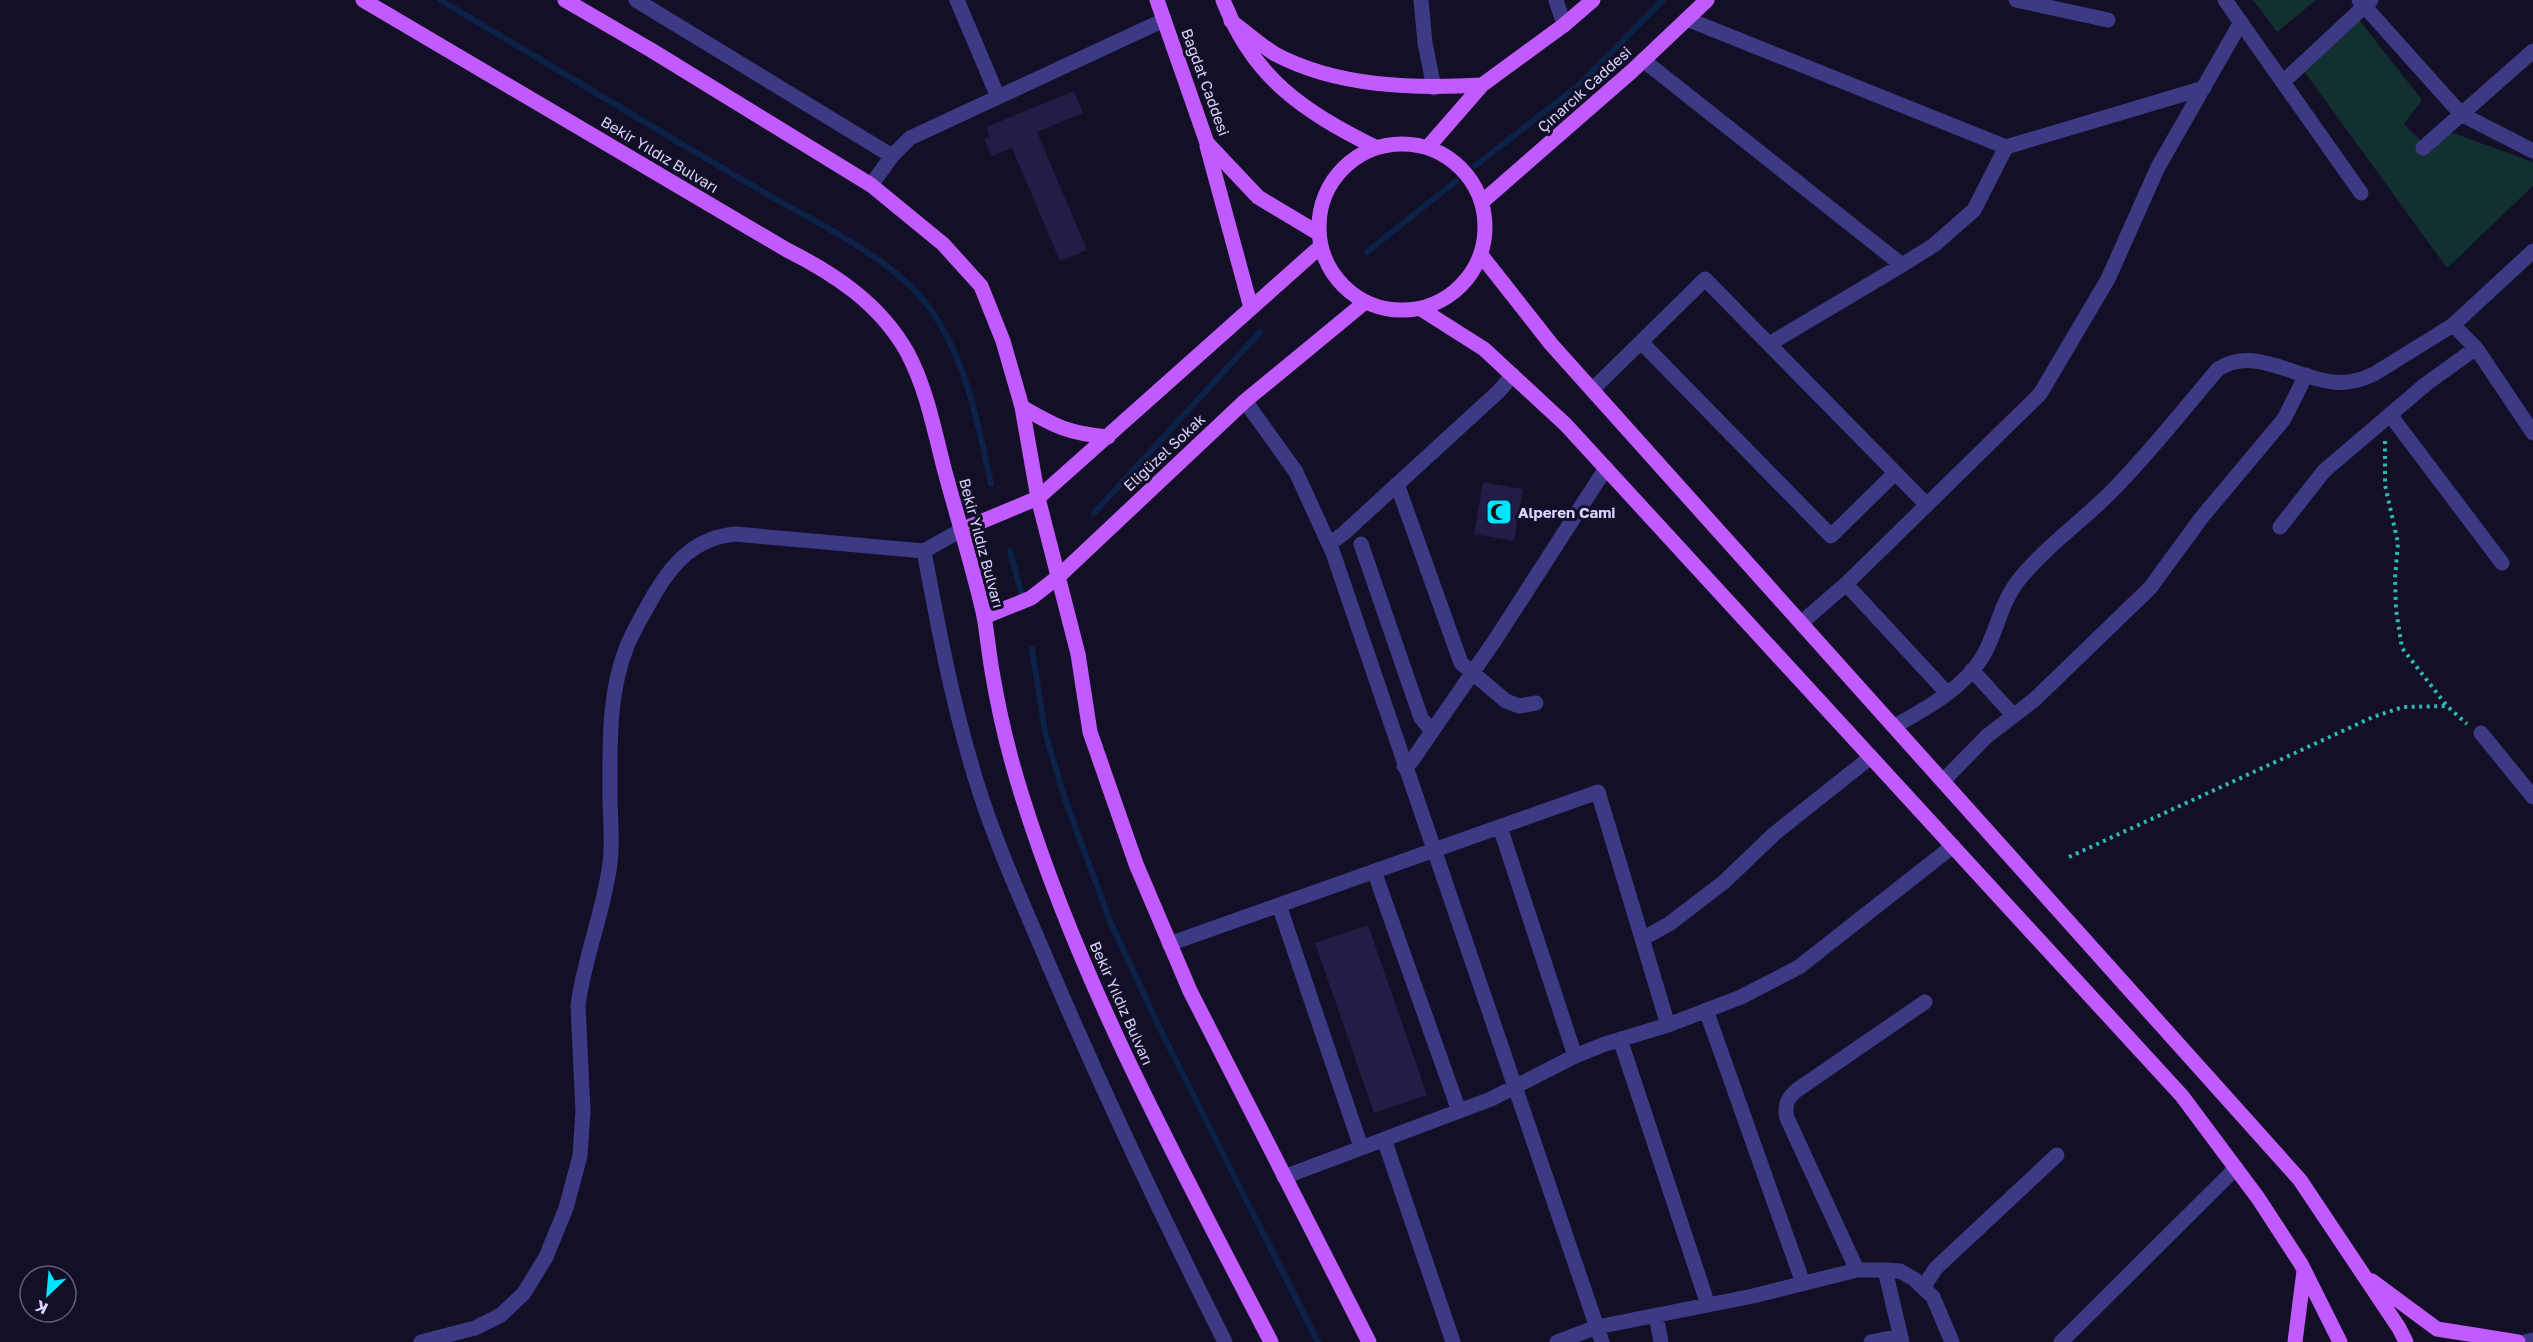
<svg xmlns="http://www.w3.org/2000/svg" width="2533" height="1342" font-family="'Golos Text',sans-serif">
<style>
.green{fill:#12302f}
.lines{fill:none;stroke-linecap:round;stroke-linejoin:round}
.stream{stroke:#0c2248;stroke-width:6}
.building{fill:#241b47}
.path{stroke:#2fb8b0;stroke-width:4;stroke-dasharray:3 4.5;stroke-linecap:butt}
.minor{stroke:#3d3a85;stroke-width:15}
.major{stroke:#c25bff;stroke-width:15}
.labels{text-anchor:middle;dominant-baseline:central;stroke-width:6;stroke-linejoin:round;paint-order:stroke}
.street-label{font-size:15px;fill:#d9d4ff;stroke:#130f26}
.poi-label{font-size:15px;font-weight:bold;fill:#d9d4ff;stroke:#130f26;text-anchor:start}
</style>
<rect width="100%" height="100%" fill="#130f26"/>
<!-- green -->
<path class="green" d="M2253,0H2316L2277,32Z
M2356,16L2422,100L2404,124L2428,148L2442,129L2533,162V186L2447,268L2301,67Z"/>
<g class="lines">
<!-- stream -->
<path class="stream" d="M440,0C547,63 653,128 760,190C811,220 889,256 925,302C965,353 978,423 991,484
M1475,166L1579,85L1663,0
M1367,252L1456,181
M1094,513L1260,332
M1010,551L1022,595
M1032,649L1045,732L1065,799L1110,921L1160,1029L1318,1342"/>
</g>
<!-- building -->
<path class="building" d="M1074,91L1083,113L1037,132L1087,250L1060,261L1012,148L992,156L984,139L990,137L986,127Z
M1483,482L1523,489L1514,541L1474,534Z
M1368,925L1427,1095L1374,1113L1315,943Z"/>
<g class="lines">
<!-- path -->
<path class="path" d="M2385,441V485L2398,543L2395,578L2396,610L2402,648L2447,706L2467,724
M2069,857L2373,717L2403,707L2447,706"/>
<!-- minor -->
<path class="minor" d="M636,0L892,156
M957,0L998,97
M1421,0L1425,43L1434,88
M1556,0L1564,25
M2016,0L2108,20
M2225,0L2361,193
M2359,0L2461,114L2533,151
M1643,60L1902,265L1934,245L1974,210L2006,147L1687,19
M2283,82L2371,0
M2006,147L2204,88
M2423,148L2533,51
M871,185L892,156L910,138L1164,20
M2453,325L2476,348L2533,433
M1641,342L1831,536L1895,473
M1769,344L1902,265
M1592,390L1705,279L1927,505
M1245,401L1296,472L1333,553L1602,1342
M2391,416L2502,563
M1397,484L1461,663L1506,701L1519,706L1536,703
M2280,527L2324,471L2426,384L2476,348
M1329,544L1343,534L1498,392L1513,375
M1361,544L1421,718L1432,731
M924,551L961,530
M1846,584L1947,693
M1801,623L1846,584L2040,394L2108,279L2158,167L2241,22
M1972,670L2013,715
M1895,726C1927,708 1964,688 1983,656C1997,632 2000,604 2018,581C2044,548 2080,523 2110,493C2149,454 2183,410 2218,369C2255,345 2295,379 2334,382C2348,384 2361,380 2374,374L2453,325L2533,251
M2481,733L2533,797
M1404,766L1411,762L1495,640L1606,468
M1944,780L1987,736L2034,700L2150,588L2202,517L2284,419L2306,375
M1500,827L1575,1056
M1374,871L1459,1111
M1279,905L1361,1147
M1642,939L1669,924L1724,882L1774,834L1871,757
M1169,944L1598,792L1668,1025
M1706,1010L1803,1283
M1620,1039L1708,1305
M1384,1139L1453,1342
M1284,1177L1491,1099L1575,1056L1605,1044L1668,1025L1741,997L1799,967L1953,846
M1857,1270L1787,1118C1784,1106 1787,1098 1797,1090L1925,1002
M1885,1270L1902,1342
M1924,1286L1936,1268L2057,1155
M1656,1315L1661,1342
M421,1342L475,1328L501,1315L524,1293L546,1257L566,1208L580,1156L583,1111L578,1006C584,957 604,912 610,863C613,841 610,817 610,795C610,744 608,694 627,646C635,627 645,611 655,593C674,561 696,538 735,534L924,551C939,632 954,712 979,790C998,849 1024,906 1048,963C1103,1092 1162,1217 1225,1342
M1557,1342L1597,1327L1753,1296L1857,1270H1885L1900,1271L1914,1279L1933,1297L1952,1342
M1871,1342L1900,1336
M2061,1342L2236,1168
M2524,1342L2533,1340"/>
<!-- major -->
<path class="major" d="M363,0L787,250C835,274 880,304 907,352C926,387 934,429 944,468C957,517 973,567 984,616C987,634 989,653 992,671C999,713 1009,755 1022,796C1082,988 1179,1164 1271,1342
M565,0L651,50L871,185L943,244L981,286L1003,341L1022,407L1038,498L1078,654L1090,732L1136,864L1190,991L1369,1342
M1157,0L1207,143L1258,197L1318,233
M1223,0C1253,78 1303,111 1375,147
M1231,21C1245,31 1260,45 1275,54C1337,87 1414,89 1482,85
M1319 227a83 83 0 1 1 166 0a83 83 0 1 1-166 0Z
M1207,146L1251,308
M1428,147L1482,85L1564,25L1593,0
M1482,202L1632,71L1707,0
M1481,255L1551,344L2300,1180L2399,1328L2406,1342
M1421,309L1484,349L1566,425L2182,1096L2258,1198L2301,1264L2340,1342
M1022,407C1056,427 1068,433 1108,437
M961,530L1038,498L1321,246
M984,617L1031,598L1058,577L1245,401L1364,303
M2372,1281L2437,1329L2518,1342
M2295,1342L2304,1271"/>
</g>
<!-- icons -->
<defs>
<g id="mosque-square" transform="scale(1.35)"><rect x="-9" y="-9" width="18" height="18" rx="4" fill="#00e5ff" stroke="#130f26"/><path d="M3.5-4.9A6 6 0 1 0 3.5 4.9A5 5 0 1 1 3.5-4.9Z" fill="#111"/></g>
</defs>
<g fill-rule="evenodd">
<use href="#mosque-square" x="1499" y="512"/>
</g>
<g class="labels">
<!-- street labels -->
<g class="street-label">
<text transform="translate(1206 82) rotate(70)">Bağdat Caddesi</text>
<text transform="translate(1584 89) rotate(-42)">Çınarcık Caddesi</text>
<text transform="translate(660 154) rotate(31)">Bekir Yıldız Bulvarı</text>
<text transform="translate(1164 452) rotate(-43)">Eligüzel Sokak</text>
<text transform="translate(982 543) rotate(75)">Bekir Yıldız Bulvarı</text>
<text transform="translate(1122 1003) rotate(66)">Bekir Yıldız Bulvarı</text>
</g>
<!-- poi labels -->
<g class="poi-label">
<text x="1518" y="512">Alperen Cami</text>
</g>
</g>
<!-- north arrow -->
<g transform="translate(48 1294) rotate(206)"><circle r="28" fill="#130f26" stroke="#625e7d" stroke-width="1.5"/>
<path d="M0-4.5L10 22L0 15L-10 22Z" fill="#00e5ff"/>
<text y="-9" font-size="16" font-weight="bold" text-anchor="middle" fill="#d9d4ff">K</text>
</g>
</svg>
